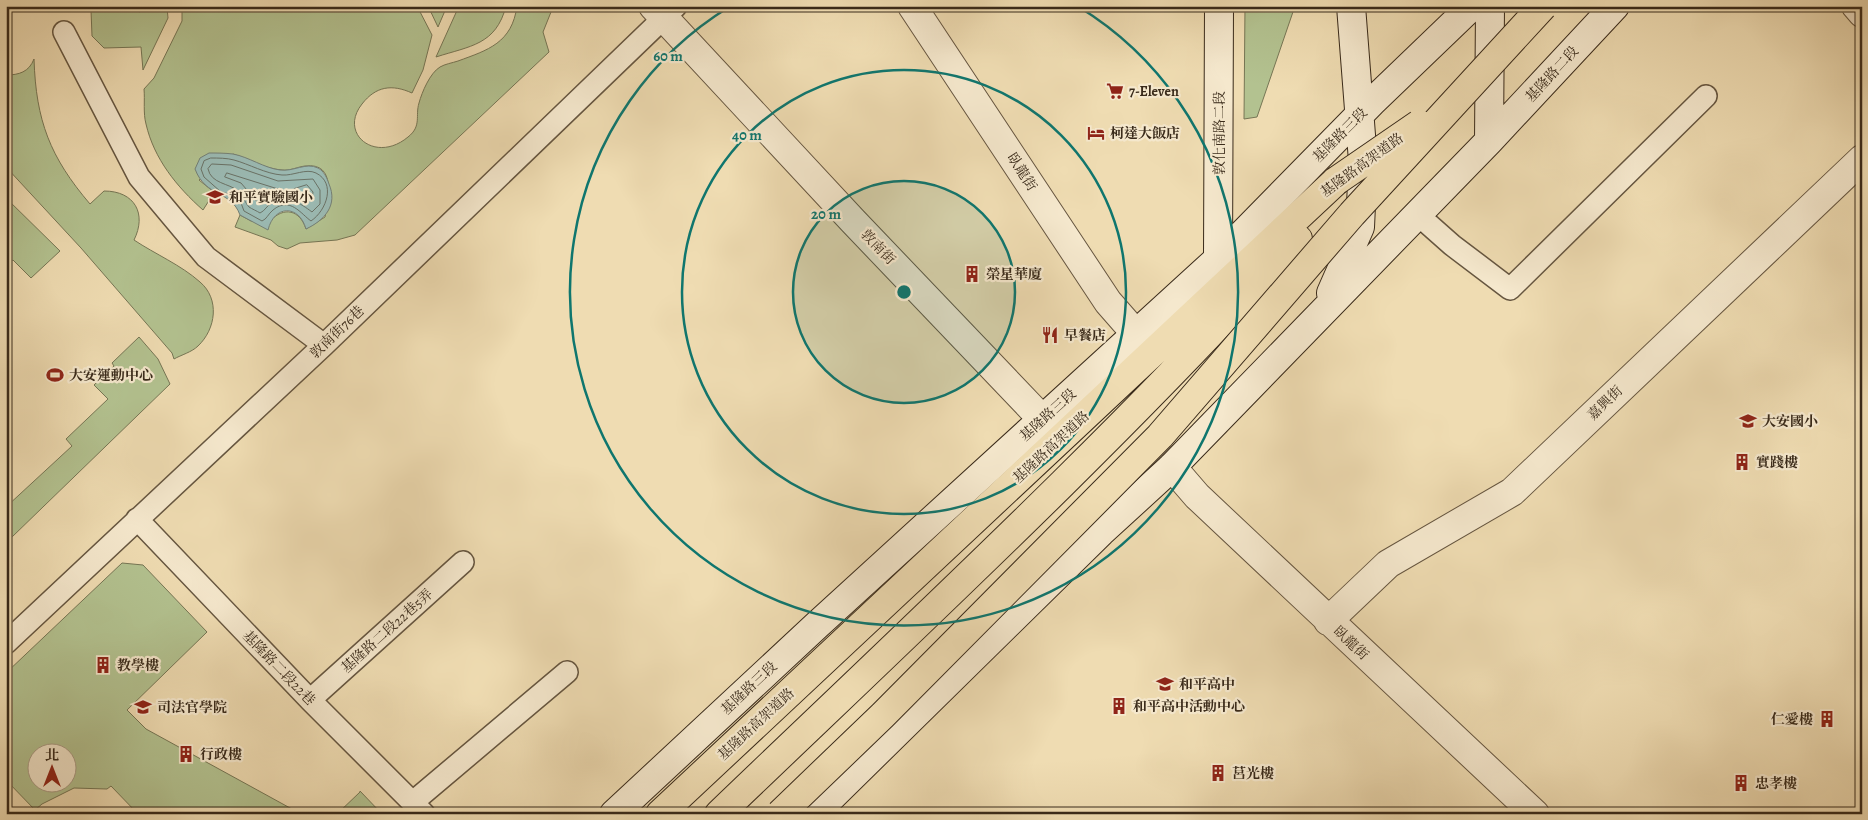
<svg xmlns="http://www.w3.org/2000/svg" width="1868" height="820" font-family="Alegreya,'Noto Serif TC',serif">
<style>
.green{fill:#b3c290;stroke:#767655;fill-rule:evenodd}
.water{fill:#9bbab3;stroke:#748076}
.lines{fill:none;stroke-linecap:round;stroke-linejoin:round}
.shore{stroke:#6a7266;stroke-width:1}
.lane-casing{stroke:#665640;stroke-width:24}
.street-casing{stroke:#665640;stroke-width:30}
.secondary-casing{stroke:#392a1a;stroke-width:30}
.highway-casing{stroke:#392a1a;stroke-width:30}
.lane{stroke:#f5e8cd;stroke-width:21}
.street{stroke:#f5e8cd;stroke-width:28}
.secondary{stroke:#f5e8cd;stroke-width:28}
.highway{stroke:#efdcb2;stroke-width:28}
.highway-bridge-casing{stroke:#392a1a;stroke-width:30;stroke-linecap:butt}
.highway-bridge{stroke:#efdcb2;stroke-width:28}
.ring{fill:none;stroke:#0f766e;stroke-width:2.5}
.labels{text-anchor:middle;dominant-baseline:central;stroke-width:4.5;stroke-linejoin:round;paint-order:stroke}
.street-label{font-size:14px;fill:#392a1a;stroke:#f5e8cd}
.poi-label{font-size:14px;font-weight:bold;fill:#392a1a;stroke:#f5e8cd;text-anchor:start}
.centre{fill:#0f766e;stroke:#f5e8cd;stroke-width:2.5}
.ring-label{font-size:15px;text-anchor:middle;font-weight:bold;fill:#0f766e;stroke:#f5e8cd;stroke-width:4.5;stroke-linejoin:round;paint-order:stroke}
</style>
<rect width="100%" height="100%" fill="#efdcb2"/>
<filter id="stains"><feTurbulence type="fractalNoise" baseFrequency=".004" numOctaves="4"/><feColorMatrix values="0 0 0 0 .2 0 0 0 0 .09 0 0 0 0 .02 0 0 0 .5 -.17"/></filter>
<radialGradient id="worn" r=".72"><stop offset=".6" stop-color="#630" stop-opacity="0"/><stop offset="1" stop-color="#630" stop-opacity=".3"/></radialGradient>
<!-- green -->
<path class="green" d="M99,6H124L140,12L145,6L167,7L168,18L143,70L141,47L104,48L92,36L91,10L99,9Z
M182,6H417L432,35L423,70L412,93C392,84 376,86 362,104C338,134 376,164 408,137C422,126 415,116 419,103C422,92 430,73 440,67C445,64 452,63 458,61C488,50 512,43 517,6L553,7L543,32L549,52L355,235L337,240L300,243L287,249L278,246L271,240L235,227L240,215L251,221H270C284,206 300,210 306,229L325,217C328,199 337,162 305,166C297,167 290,171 282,170C266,169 248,159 233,154L199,180L220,197L210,199L203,210C177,187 154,159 146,124C143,113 145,100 144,89L154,78L182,21Z
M428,6H447L438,27Z
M459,6H506C496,45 470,46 436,57Z
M1245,6H1295L1257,117L1244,119Z
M34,59C36,121 50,157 90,204L104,191C135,191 147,214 134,240C155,254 181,265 200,282C220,299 216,329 198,346C192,352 181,355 174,359L172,353L81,248L6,167V75C19,75 29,72 34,59Z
M6,198L60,251L31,278L13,260L9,263L6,259Z
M139,337L158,359L170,384L12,537L6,530V507L72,446L66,439L108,399L94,385L114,366L112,363Z
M122,563L143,565L207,632L127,710L146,729L301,814H138L111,786L107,789L74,788L42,804L35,810L6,780V673ZM68,752V782H38V752Z
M360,791L382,814H337L360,792Z"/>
<!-- water -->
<path class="water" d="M209,153C217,153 225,153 233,154C249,157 264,168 280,170C293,172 306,162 318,168C324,171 327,178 329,184C338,205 325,220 306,229C299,204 274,205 268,230L240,215C231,190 206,198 195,169L200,158Z"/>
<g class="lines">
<!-- shore -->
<path class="shore" d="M211,158C218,158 227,158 234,160C249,164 266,174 282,175C293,176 306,168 316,173C336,183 327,210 311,221C301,214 290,196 273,210C268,214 267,219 262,221L244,211L241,203L233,195L221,192L204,177L201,169L204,161Z
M212,164L231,165L278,181L313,179L320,190V204L312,212C300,203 288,195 272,203C267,205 265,211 260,213C257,211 252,209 249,207C245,203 244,196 238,191C229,183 211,184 208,169Z
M227,173L278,189L280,192L258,203L241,183L225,177Z
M307,185L313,192L312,200L293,192L294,189Z"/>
<!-- lane casing -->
<g class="lane-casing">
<path id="lane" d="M64,32L139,177L206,257L324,345
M1417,214L1452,245L1510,289L1706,96
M137,519L310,700L424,814
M6,643L324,345L676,6
M310,700L463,562
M413,802L567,672"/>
</g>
<!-- street casing -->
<g class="street-casing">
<path id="street" d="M653,6L853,221L1043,420
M912,6L1108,302L1136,334
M1856,6L1862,13
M1172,467L1197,496L1535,814
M1328,621L1388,564L1512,492L1862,159"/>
</g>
<!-- secondary casing -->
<g class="secondary-casing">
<path id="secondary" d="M1489,141L1490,6
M1218,259L1219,6
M1331,293L1360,227L1363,161L1351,6
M614,814L816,626L1218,259L1372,102L1472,6
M814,814L1101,532L1172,467L1489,141L1615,6"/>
</g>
<!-- highway casing -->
<g class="highway-casing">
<path id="highway" d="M660,814L1336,181
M719,814C915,626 1115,441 1298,239"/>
</g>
<!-- lane -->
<use href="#lane" class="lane"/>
<!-- street -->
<use href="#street" class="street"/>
<!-- secondary -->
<use href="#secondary" class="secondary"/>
<!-- highway -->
<use href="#highway" class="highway"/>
<!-- highway-bridge casing -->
<g class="highway-bridge-casing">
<path id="highway-bridge" d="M1336,181L1419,124
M780,814L883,715L1160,436L1352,214L1543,6"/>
</g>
<!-- highway-bridge -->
<use href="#highway-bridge" class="highway-bridge"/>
</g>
<!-- distance rings -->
<circle cx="904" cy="292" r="111" fill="#0f766e" fill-opacity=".12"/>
<g class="ring">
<circle cx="904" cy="292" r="111"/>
<circle cx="904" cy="292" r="222"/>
<path d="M1079 7A334 334 0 1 1 729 7"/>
</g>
<!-- icons -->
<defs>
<g id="supermarket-bare" transform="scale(1.35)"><path d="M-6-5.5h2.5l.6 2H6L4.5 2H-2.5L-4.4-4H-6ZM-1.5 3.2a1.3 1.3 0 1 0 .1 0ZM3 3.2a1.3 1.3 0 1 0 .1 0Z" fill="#8f2418" stroke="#f5e8cd" stroke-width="2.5" paint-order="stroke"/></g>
<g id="hotel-bare" transform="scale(1.35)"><path d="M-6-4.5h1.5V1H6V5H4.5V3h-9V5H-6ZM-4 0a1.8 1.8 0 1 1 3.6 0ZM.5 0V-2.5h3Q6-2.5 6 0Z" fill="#8f2418" stroke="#f5e8cd" stroke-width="2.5" paint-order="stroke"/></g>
<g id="school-bare" transform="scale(1.35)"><path d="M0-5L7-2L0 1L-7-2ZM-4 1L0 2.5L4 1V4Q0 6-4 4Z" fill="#8f2418" stroke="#f5e8cd" stroke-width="2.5" paint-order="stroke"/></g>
<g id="building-bare" transform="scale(1.35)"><path d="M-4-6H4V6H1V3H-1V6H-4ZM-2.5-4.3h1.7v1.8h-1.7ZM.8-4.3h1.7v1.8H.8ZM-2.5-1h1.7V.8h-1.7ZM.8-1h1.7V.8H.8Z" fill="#8f2418" stroke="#f5e8cd" stroke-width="2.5" paint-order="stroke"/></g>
<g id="restaurant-bare" transform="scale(1.35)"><path d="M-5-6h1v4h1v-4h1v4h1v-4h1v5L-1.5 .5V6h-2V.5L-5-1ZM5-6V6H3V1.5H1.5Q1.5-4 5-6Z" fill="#8f2418" stroke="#f5e8cd" stroke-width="2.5" paint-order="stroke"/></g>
<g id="stadium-bare" transform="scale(1.35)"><path d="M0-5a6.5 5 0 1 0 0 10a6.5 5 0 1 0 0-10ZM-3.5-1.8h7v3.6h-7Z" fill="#8f2418" stroke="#f5e8cd" stroke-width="2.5" paint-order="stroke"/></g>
<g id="university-bare" transform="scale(1.35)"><path d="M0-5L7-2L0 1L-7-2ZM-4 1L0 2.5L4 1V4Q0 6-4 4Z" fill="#8f2418" stroke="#f5e8cd" stroke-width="2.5" paint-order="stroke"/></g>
</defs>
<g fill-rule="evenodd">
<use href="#supermarket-bare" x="1115" y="91"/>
<use href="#hotel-bare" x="1096" y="133"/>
<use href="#school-bare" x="215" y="197"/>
<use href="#building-bare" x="972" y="274"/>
<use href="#restaurant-bare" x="1050" y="335"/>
<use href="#stadium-bare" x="55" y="375"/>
<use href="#school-bare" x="1748" y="421"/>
<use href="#building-bare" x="1742" y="462"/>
<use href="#building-bare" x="103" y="665"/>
<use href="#school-bare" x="1165" y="684"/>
<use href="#building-bare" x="1119" y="706"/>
<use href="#university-bare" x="143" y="707"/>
<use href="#building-bare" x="1827" y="719"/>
<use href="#building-bare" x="186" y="754"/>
<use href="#building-bare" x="1218" y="773"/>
<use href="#building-bare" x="1741" y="783"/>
</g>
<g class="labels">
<!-- street labels -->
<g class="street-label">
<text transform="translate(1552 74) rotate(-47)">基隆路二段</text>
<text transform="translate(1219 133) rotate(-90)">敦化南路二段</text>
<text transform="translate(1340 135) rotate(-45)">基隆路三段</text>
<text transform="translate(1362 165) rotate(-36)">基隆路高架道路</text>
<text transform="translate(1022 172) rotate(57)">臥龍街</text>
<text transform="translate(878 247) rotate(46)">敦南街</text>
<text transform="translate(337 332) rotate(-44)">敦南街76巷</text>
<text transform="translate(1605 403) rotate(-44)">嘉興街</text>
<text transform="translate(1048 415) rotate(-42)">基隆路三段</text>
<text transform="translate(1051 447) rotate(-43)">基隆路高架道路</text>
<text transform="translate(387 631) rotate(-42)">基隆路二段22巷5弄</text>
<text transform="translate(1351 643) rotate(43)">臥龍街</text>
<text transform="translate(279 668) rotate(46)">基隆路二段22巷</text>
<text transform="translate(749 688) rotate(-43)">基隆路三段</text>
<text transform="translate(756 724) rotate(-43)">基隆路高架道路</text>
</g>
<!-- poi labels -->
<g class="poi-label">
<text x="1129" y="91">7-Eleven</text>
<text x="1110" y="133">柯達大飯店</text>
<text x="229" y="197">和平實驗國小</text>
<text x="986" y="274">榮星華廈</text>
<text x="1064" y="335">早餐店</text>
<text x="69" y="375">大安運動中心</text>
<text x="1762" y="421">大安國小</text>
<text x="1756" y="462">實踐樓</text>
<text x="117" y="665">教學樓</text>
<text x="1179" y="684">和平高中</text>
<text x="1133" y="706">和平高中活動中心</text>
<text x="157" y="707">司法官學院</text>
<text x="1813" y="719" text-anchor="end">仁愛樓</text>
<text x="200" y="754">行政樓</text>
<text x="1232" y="773">莒光樓</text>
<text x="1755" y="783">忠孝樓</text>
</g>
</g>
<circle cx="904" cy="292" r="8" class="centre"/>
<g class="ring-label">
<text x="668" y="61">60 m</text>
<text x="747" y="140">40 m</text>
<text x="826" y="219">20 m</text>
</g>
<!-- margin -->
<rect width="1868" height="820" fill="none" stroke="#efdcb2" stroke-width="25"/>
<rect x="8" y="8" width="1853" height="805" fill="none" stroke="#392a1a" stroke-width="2.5"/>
<rect x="12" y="12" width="1843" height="795" fill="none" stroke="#392a1a"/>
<!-- north arrow -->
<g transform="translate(52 768)"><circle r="24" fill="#f5e8cd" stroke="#aa9c85"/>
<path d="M0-4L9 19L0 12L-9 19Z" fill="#8f2418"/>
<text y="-8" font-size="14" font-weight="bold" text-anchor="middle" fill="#392a1a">北</text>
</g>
<rect width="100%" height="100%" filter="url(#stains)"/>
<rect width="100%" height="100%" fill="url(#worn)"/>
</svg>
